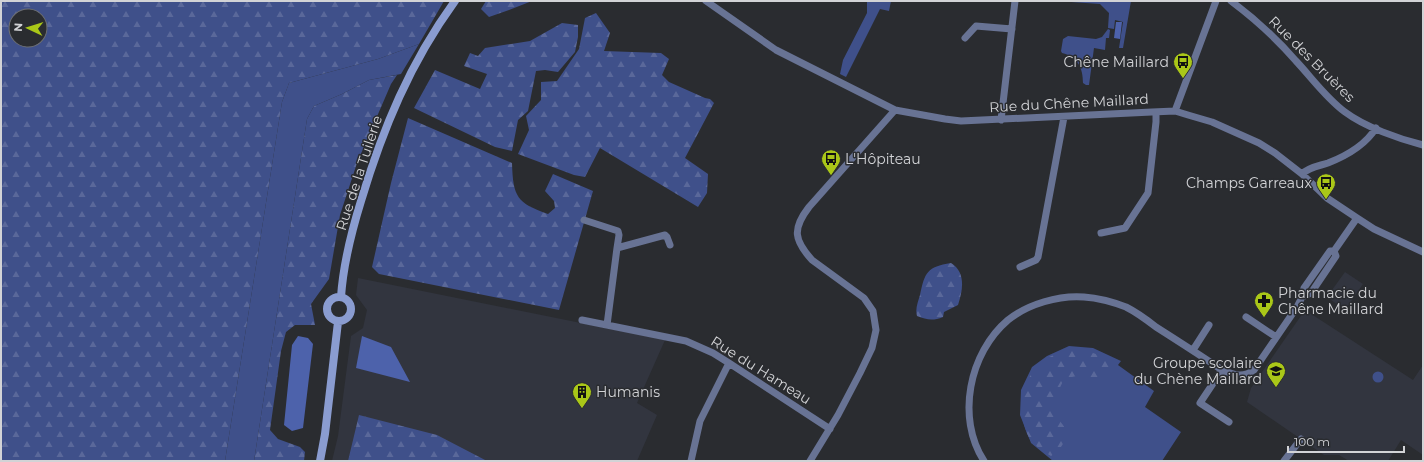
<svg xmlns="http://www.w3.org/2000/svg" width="1424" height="462" font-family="Montserrat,sans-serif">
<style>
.built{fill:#32353f}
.green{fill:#3f508a}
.forest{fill:url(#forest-firs);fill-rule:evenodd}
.water{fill:#4d62ab}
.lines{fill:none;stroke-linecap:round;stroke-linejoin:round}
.street{stroke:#687394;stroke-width:7}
.secondary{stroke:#8a9cd0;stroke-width:8}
.labels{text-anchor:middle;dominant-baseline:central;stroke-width:3;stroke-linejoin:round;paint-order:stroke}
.street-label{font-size:14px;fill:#d2d3d6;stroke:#2a2c30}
.poi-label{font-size:14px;fill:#d2d3d6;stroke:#2a2c30;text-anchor:end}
</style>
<defs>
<pattern id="forest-firs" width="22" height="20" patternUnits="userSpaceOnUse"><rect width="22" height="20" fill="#3f508a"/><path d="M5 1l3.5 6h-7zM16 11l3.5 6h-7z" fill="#5a689a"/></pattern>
</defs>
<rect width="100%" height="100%" fill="#2a2c30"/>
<!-- built -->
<path class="built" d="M1345,272L1363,284L1345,310L1327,297Z
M358,278L665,340L637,403L657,415L637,461H332L338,436L351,336L363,328L367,310L356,295Z
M1305,310L1413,380L1423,365V455L1401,440L1388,461H1349L1339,455H1324L1247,402L1251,388Z"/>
<!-- green -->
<path class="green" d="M867,1H891L889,11L880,9L846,77L840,74L843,60L867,13Z
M1057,1H1131L1123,48H1119L1123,22L1115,20L1114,29L1108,28L1109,13L1100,4Z
M1108,29L1110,30L1109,38H1106L1105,50L1094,48L1089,85H1086L1083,83C1083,68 1078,57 1062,53L1061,51L1063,39L1068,36L1096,39L1102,37Z
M419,44L401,74L369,80L342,94L314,106L307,119L254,461H225L282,102L289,83L378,59Z
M1069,346L1093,348L1121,361L1118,365L1154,391L1145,407L1181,432L1162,461H1053L1031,443L1020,415L1021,390L1032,367L1047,356Z
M1372.5 377a5.5 5.5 0 1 1 11 0a5.5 5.5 0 1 1-11 0Z"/>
<!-- forest -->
<path class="forest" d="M1,1H444L419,44L378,59L289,83L282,102L225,461H1ZM16,16H40V40H16Z
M486,1H532L509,10L489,17L481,9Z
M596,13L610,33L604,51L661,53L669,59L662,75L669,82L705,98L710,99L714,103L685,158L708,174L707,193L698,207L600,148L585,177L574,175L518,154L529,130L526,116L541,100V82L557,81L579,49L585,18Z
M562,23L578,25V37L575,52L558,72L545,70L536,71L528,111L518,120L512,151L495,147L414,108L435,70L480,89L487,74L464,66L470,53L478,56L485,48L530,41Z
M397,75L391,84L357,163L340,215L329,279L311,304L315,325H295L286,332L281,351L270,430L278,439L300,447L305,452L304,461H254L307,119L314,106L342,94L369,80Z
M408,118L512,163C513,197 517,203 548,214L555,208L554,201L545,191L553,174L593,191L559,310L379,274L372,267L391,183Z
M951,263C966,272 963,290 958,305L944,312L943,317C933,321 927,320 917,316C915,309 918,302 920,295C925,272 927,267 951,263Z
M1068,349C1083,350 1094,352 1108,359C1112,361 1114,364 1114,369C1113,372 1112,374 1110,377C1101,388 1088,376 1078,376C1073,376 1067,379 1063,381C1059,390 1053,401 1055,411C1058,425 1072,426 1064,442C1060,449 1058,452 1051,456C1045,452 1036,447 1031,441C1019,422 1020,398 1029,378C1031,375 1033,370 1037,368C1039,367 1044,367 1046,367L1049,357Z
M359,415L437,435L487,461H348Z"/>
<!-- water -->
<path class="water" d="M1116,22H1122L1120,39L1114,38Z
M298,336L308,338L313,344L303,428L292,431L284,425L292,345Z
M362,336L391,347L410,382L356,368Z"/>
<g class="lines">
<!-- street -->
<path class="street" d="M706,1L776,50L895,110L945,119L961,121L1152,112L1175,111L1188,115L1212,122L1259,143L1275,153L1302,174L1327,198L1357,218L1374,229L1423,252
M1231,1C1255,19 1277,39 1296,61C1312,78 1326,98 1345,112C1365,127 1399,139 1423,145
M965,38L976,26L1012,29
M1175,111L1216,1
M1001,120L1015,1
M1302,174C1309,167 1319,166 1328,163C1346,156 1366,144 1376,128
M584,220L618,231L619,235L617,248
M1101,233L1125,228L1148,193L1156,122V112
M1020,267L1036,260L1038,257L1064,117
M1302,297L1311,293L1336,256L1334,251
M1246,317L1276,337
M582,320L686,341L713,353L729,363L830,429
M607,325L617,248L665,235L667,237L670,245
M1193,350L1209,325
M1222,370L1200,403L1229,422
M691,461L700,421L729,363
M810,461L838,415L860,373L872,348L876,330L873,311L864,298L812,260C794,240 792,229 809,207L895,110
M984,461C956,418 969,353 1008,320C1028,304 1059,295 1084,297C1098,298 1113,302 1126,307C1136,312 1147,320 1156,327C1178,341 1200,355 1222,370C1234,375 1243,378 1254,370L1297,307L1302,297L1304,288L1330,251H1334L1357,218
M1284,461L1301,439"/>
<!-- secondary -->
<path class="secondary" d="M327 309a12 12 0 1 1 24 0a12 12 0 1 1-24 0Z
M341,297C343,267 352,230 361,201C383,128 410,63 455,1
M320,461L325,434L338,322"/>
</g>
<!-- icons -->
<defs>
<g id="bus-pin" transform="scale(1)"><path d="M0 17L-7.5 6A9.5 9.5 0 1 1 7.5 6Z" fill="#aac718" stroke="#2a2c30"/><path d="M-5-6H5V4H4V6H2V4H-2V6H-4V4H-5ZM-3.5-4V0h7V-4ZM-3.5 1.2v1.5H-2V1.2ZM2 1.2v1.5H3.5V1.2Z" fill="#111"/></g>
<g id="pharmacy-pin" transform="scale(1)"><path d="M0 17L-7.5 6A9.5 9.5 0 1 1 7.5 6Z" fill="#aac718" stroke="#2a2c30"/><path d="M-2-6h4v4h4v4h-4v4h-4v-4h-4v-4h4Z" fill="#111"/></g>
<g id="school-pin" transform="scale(1)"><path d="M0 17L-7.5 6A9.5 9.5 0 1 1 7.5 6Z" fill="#aac718" stroke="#2a2c30"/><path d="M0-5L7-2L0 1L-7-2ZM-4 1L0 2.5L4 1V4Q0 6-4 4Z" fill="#111"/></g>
<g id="building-pin" transform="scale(1)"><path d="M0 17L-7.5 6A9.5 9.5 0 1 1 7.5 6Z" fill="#aac718" stroke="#2a2c30"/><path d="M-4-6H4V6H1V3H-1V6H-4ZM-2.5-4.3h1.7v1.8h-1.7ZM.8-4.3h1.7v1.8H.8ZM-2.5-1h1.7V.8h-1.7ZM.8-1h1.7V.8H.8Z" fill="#111"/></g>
</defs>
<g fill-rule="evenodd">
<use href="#bus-pin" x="1183" y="62"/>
<use href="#bus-pin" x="831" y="159"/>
<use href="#bus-pin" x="1326" y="183"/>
<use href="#pharmacy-pin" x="1264" y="301"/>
<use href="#school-pin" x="1276" y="371"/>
<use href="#building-pin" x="582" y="392"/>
</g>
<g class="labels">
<!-- street labels -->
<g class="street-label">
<text transform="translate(1312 59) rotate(45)">Rue des Bruères</text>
<text transform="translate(1069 103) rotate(-3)">Rue du Chêne Maillard</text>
<text transform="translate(359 173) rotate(-72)">Rue de la Tuilerie</text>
<text transform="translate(761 370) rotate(32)">Rue du Hameau</text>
</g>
<!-- poi labels -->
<g class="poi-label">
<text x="1169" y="62">Chêne Maillard</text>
<text x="845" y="159" text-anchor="start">L'Hôpiteau</text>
<text x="1312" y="183">Champs Garreaux</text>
<text x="1278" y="293" text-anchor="start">Pharmacie du<tspan x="1278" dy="16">Chêne Maillard</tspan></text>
<text x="1262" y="363">Groupe scolaire<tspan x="1262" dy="16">du Chène Maillard</tspan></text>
<text x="596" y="392" text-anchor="start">Humanis</text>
</g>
</g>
<!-- border -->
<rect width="1424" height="462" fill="none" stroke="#d2d3d6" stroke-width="4"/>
<!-- north arrow -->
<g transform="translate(28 28) rotate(274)"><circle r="19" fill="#2a2c30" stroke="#6d6f72"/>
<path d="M0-3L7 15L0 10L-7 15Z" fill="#aac718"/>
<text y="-6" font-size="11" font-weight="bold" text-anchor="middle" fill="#d2d3d6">N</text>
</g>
<!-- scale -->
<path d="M1288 446v6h116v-6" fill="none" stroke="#d2d3d6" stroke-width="2"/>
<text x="1294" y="446" font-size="12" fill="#d2d3d6" stroke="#2a2c30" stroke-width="3" paint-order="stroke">100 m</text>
</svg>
